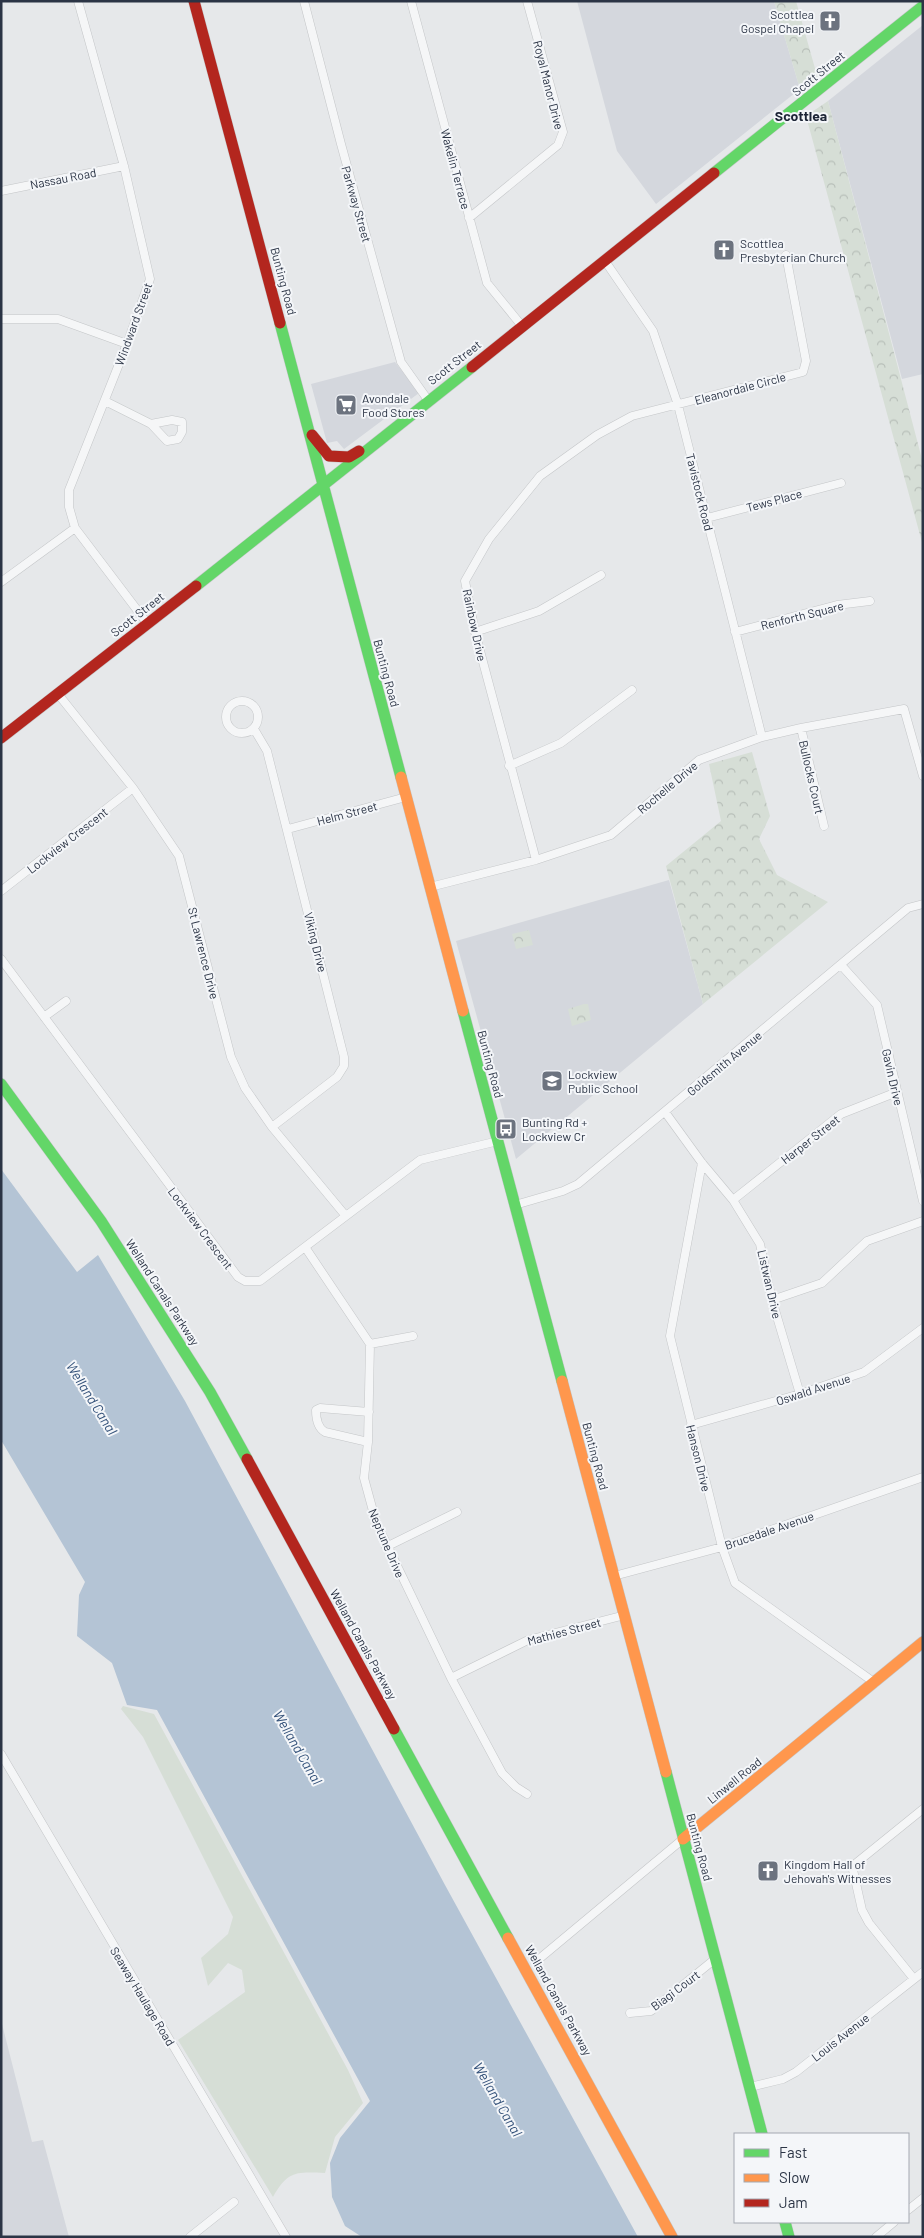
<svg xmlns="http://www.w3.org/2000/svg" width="924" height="2238" font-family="Barlow,sans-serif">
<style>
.built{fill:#d4d7dd}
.grass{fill:#d6ded6}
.park{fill:url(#park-crowns)}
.water{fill:#b4c4d5}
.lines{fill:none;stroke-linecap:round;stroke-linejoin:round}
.street-casing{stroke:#c4c6c8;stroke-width:9}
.fast-casing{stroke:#c4c6c8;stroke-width:12}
.slow-casing{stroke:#c4c6c8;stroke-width:12}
.jam-casing{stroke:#c4c6c8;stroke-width:12}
.street{stroke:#f5f6f7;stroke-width:8}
.fast{stroke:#63d668;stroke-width:11}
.slow{stroke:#ff974d;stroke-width:11}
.jam{stroke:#b3261e;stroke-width:11}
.labels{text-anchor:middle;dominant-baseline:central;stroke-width:4;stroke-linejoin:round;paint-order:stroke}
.poi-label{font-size:12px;fill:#2b3445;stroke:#f4f6f9;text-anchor:start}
.street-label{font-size:12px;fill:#2b3445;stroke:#f4f6f9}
.neighbourhood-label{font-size:14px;font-weight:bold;fill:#1d2536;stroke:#f4f6f9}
.water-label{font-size:14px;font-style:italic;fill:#34527a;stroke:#f4f6f9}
</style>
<defs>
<pattern id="park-crowns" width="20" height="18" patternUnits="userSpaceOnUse" patternTransform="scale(1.25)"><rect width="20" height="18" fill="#d6ded6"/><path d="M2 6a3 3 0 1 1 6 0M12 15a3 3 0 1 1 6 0" fill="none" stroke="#b8bfb9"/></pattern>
</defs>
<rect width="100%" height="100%" fill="#e6e8ea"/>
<!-- built -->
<path class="built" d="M577,1H774L800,89L656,204L617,151Z
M923,25V374L902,379L828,101Z
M395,362L419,393L344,449L337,441L327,443L311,384Z
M669,880L703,1004L516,1159L456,941Z
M1,2020L32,2142L43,2140L69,2237H1Z"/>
<!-- grass -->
<path class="grass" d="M123,1706L154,1714L348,2070L363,2103L335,2137L325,2173C297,2172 288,2170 273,2197L178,2040L245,1992L242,1970L228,1963L208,1986L201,1958L228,1934L233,1917L143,1737L121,1709Z"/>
<!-- park -->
<path class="park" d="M774,1H796L818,79L800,89Z
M828,101L923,463V546L806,116Z
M752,752L770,816L759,839L777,875L828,902L703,1004L666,866L721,821L709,764Z
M529,930L533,945L516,949L512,934Z
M584,1004H588L591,1020L572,1026L568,1009Z"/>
<!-- water -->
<path class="water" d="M1,1169L77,1272L98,1255L185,1401L445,1885L638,2237H362L345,2226L332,2197L330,2163L340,2138L370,2101L157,1710L127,1705L112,1663L77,1636L79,1595L85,1582L1,1440Z"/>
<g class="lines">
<!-- street casing -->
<g class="street-casing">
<path id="street" d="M78,1L124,166L150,279L127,344L69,490V507L75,528L147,623
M304,1L341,144L401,362L428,400
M411,1L487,283L522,326
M1,191L124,166
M469,218L558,145L563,132L527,1
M605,261L653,331L678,405L762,737
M1,319H58L127,344
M105,401L151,424L167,441L178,439L182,432V422L172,420L151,424
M707,518L841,483
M1,582L75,528
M475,632L539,611L601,575
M735,632L837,605L870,601
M58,694L133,788L179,856L231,1057L245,1088L272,1127L345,1215
M226 717a16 16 0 1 1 32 0a16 16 0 1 1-32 0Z
M801,728L824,826
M254,729L267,751L344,1057V1066L337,1077L272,1127
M509,766L561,743L632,690
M288,829L406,797
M536,860L475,632L465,581L489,539L540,476L597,435L632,416L803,372L806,361L786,255
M430,887L536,860L611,835L699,760L762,737L801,728L904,709L923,776
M1,891L133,788
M1,959L238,1277L245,1281H260L420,1160L498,1141
M841,965L877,1005L923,1201
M44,1017L66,1001
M665,1112L702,1163L733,1200L760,1244L772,1300L800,1394
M702,1163L670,1336L722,1547L735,1583L875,1683
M733,1200L841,1114L897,1092
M515,1205L563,1191L578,1184L908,908L923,904
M305,1247L370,1344L368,1442L364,1478L376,1522L451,1678L502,1773L516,1787L527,1794
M772,1300L822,1283L867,1241L923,1221
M370,1344L413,1336
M691,1425L800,1394L864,1372L923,1328
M368,1442L325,1432C318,1428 316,1418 316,1410L320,1408L369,1412
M386,1547L457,1512
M614,1576L722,1547L923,1477
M451,1678L528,1640L625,1615
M1,1754L286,2237
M539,1959L683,1839
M914,1979L869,1923L862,1910L853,1870L855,1864L923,1809
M630,2013L651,2011L715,1959
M750,2087L783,2079L796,2072L923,1972
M908,2210L923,2198
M190,2237L234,2202
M876,2237L894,2222"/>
</g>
<!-- fast casing -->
<g class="fast-casing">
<path id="fast" d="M714,173L923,6
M280,323L401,777
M196,586L472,367
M463,1011L562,1381
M1,1084L101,1221L210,1392L247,1459
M394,1729L508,1938
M666,1772L762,2134
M785,2222L789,2237"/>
</g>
<!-- slow casing -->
<g class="slow-casing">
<path id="slow" d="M401,777L463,1011
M562,1381L666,1772
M683,1839L923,1642
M508,1938L672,2237"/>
</g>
<!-- jam casing -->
<g class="jam-casing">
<path id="jam" d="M194,1L280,323
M472,367L714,173
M312,435L329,456L349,457L359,451
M1,738L196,586
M247,1459L394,1729"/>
</g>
<!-- street -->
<use href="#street" class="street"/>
<!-- fast -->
<use href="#fast" class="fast"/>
<!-- slow -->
<use href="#slow" class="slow"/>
<!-- jam -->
<use href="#jam" class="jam"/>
</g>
<!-- icons -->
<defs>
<g id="church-square" transform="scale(1.125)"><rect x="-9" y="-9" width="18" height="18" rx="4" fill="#6c737f" stroke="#f4f6f9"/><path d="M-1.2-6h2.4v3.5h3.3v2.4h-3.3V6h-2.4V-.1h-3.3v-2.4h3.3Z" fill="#fff"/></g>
<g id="supermarket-square" transform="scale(1.125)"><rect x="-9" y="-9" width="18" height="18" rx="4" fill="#6c737f" stroke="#f4f6f9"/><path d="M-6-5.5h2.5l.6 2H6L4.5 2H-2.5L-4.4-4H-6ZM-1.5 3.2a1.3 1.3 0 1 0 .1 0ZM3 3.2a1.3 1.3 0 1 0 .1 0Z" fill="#fff"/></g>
<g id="school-square" transform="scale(1.125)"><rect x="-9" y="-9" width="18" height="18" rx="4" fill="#6c737f" stroke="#f4f6f9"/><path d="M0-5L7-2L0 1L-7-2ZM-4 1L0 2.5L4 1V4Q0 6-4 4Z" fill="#fff"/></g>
<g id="bus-square" transform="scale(1.125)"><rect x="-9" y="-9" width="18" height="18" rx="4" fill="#6c737f" stroke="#f4f6f9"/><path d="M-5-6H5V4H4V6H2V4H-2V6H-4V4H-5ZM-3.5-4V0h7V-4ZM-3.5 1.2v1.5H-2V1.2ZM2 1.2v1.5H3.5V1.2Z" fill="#fff"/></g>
</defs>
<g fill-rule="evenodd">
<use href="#church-square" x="830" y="21"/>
<use href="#church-square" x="724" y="250"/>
<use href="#supermarket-square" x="346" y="405"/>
<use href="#school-square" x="552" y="1081"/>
<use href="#bus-square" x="506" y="1129"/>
<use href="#church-square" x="768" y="1871"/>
</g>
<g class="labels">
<!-- poi labels -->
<g class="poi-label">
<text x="814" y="14" text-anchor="end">Scottlea<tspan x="814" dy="14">Gospel Chapel</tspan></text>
<text x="740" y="243">Scottlea<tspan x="740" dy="14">Presbyterian Church</tspan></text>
<text x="362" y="398">Avondale<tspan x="362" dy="14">Food Stores</tspan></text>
<text x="568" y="1074">Lockview<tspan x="568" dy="14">Public School</tspan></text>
<text x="522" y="1122">Bunting Rd +<tspan x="522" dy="14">Lockview Cr</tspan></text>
<text x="784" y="1864">Kingdom Hall of<tspan x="784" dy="14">Jehovah's Witnesses</tspan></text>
</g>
<!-- street labels -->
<g class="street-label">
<text transform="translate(818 73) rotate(-39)">Scott Street</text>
<text transform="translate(549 85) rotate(76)">Royal Manor Drive</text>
<text transform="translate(456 169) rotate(75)">Wakelin Terrace</text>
<text transform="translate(63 178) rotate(-11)">Nassau Road</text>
<text transform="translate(357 204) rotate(74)">Parkway Street</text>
<text transform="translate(284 281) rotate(75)">Bunting Road</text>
<text transform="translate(133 324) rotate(-70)">Windward Street</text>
<text transform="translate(454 362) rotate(-38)">Scott Street</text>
<text transform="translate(740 388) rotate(-15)">Eleanordale Circle</text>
<text transform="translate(700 492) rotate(76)">Tavistock Road</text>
<text transform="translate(774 500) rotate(-15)">Tews Place</text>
<text transform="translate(137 614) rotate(-38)">Scott Street</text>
<text transform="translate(802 615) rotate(-14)">Renforth Square</text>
<text transform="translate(475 625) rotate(78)">Rainbow Drive</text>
<text transform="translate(387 673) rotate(75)">Bunting Road</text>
<text transform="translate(812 777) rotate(77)">Bullocks Court</text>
<text transform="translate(667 787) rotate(-40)">Rochelle Drive</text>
<text transform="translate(347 813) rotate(-15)">Helm Street</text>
<text transform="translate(67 840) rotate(-38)">Lockview Crescent</text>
<text transform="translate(316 942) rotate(76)">Viking Drive</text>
<text transform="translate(204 953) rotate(76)">St Lawrence Drive</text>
<text transform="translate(724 1063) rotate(-40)">Goldsmith Avenue</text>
<text transform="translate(491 1064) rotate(75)">Bunting Road</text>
<text transform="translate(893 1077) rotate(77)">Gavin Drive</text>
<text transform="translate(810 1139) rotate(-38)">Harper Street</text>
<text transform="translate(201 1228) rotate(53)">Lockview Crescent</text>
<text transform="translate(770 1284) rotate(77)">Listwan Drive</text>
<text transform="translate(163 1292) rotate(57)">Welland Canals Parkway</text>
<text transform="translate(813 1389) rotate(-18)">Oswald Avenue</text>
<text transform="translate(596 1456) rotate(75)">Bunting Road</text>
<text transform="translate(699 1458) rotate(76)">Hanson Drive</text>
<text transform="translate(769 1530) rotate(-19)">Brucedale Avenue</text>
<text transform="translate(387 1543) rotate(67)">Neptune Drive</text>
<text transform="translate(564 1631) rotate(-15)">Mathies Street</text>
<text transform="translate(364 1644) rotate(61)">Welland Canals Parkway</text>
<text transform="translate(734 1780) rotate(-39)">Linwell Road</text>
<text transform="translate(700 1847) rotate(75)">Bunting Road</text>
<text transform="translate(675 1990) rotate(-37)">Biagi Court</text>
<text transform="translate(143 1996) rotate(59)">Seaway Haulage Road</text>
<text transform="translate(559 2000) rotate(61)">Welland Canals Parkway</text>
<text transform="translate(840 2037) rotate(-38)">Louis Avenue</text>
</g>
<!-- neighbourhood labels -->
<g class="neighbourhood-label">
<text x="801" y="115">Scottlea</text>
</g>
<!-- water labels -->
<g class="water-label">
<text transform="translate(92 1398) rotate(58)">Welland Canal</text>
<text transform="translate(298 1747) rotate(60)">Welland Canal</text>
<text transform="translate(498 2099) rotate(60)">Welland Canal</text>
</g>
</g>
<!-- border -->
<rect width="924" height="2238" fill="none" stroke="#2b3445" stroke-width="5"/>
<!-- legend -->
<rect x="734" y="2133" width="175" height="90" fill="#f4f6f9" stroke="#a4a8b1"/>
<rect x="744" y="2149" width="25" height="8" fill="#63d668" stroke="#a4a8b1"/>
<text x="779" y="2158" font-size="15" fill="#2b3445">Fast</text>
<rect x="744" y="2174" width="25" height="8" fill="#ff974d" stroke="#a4a8b1"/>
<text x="779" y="2183" font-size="15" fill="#2b3445">Slow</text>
<rect x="744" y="2199" width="25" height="8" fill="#b3261e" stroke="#a4a8b1"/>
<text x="779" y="2208" font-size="15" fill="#2b3445">Jam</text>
</svg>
